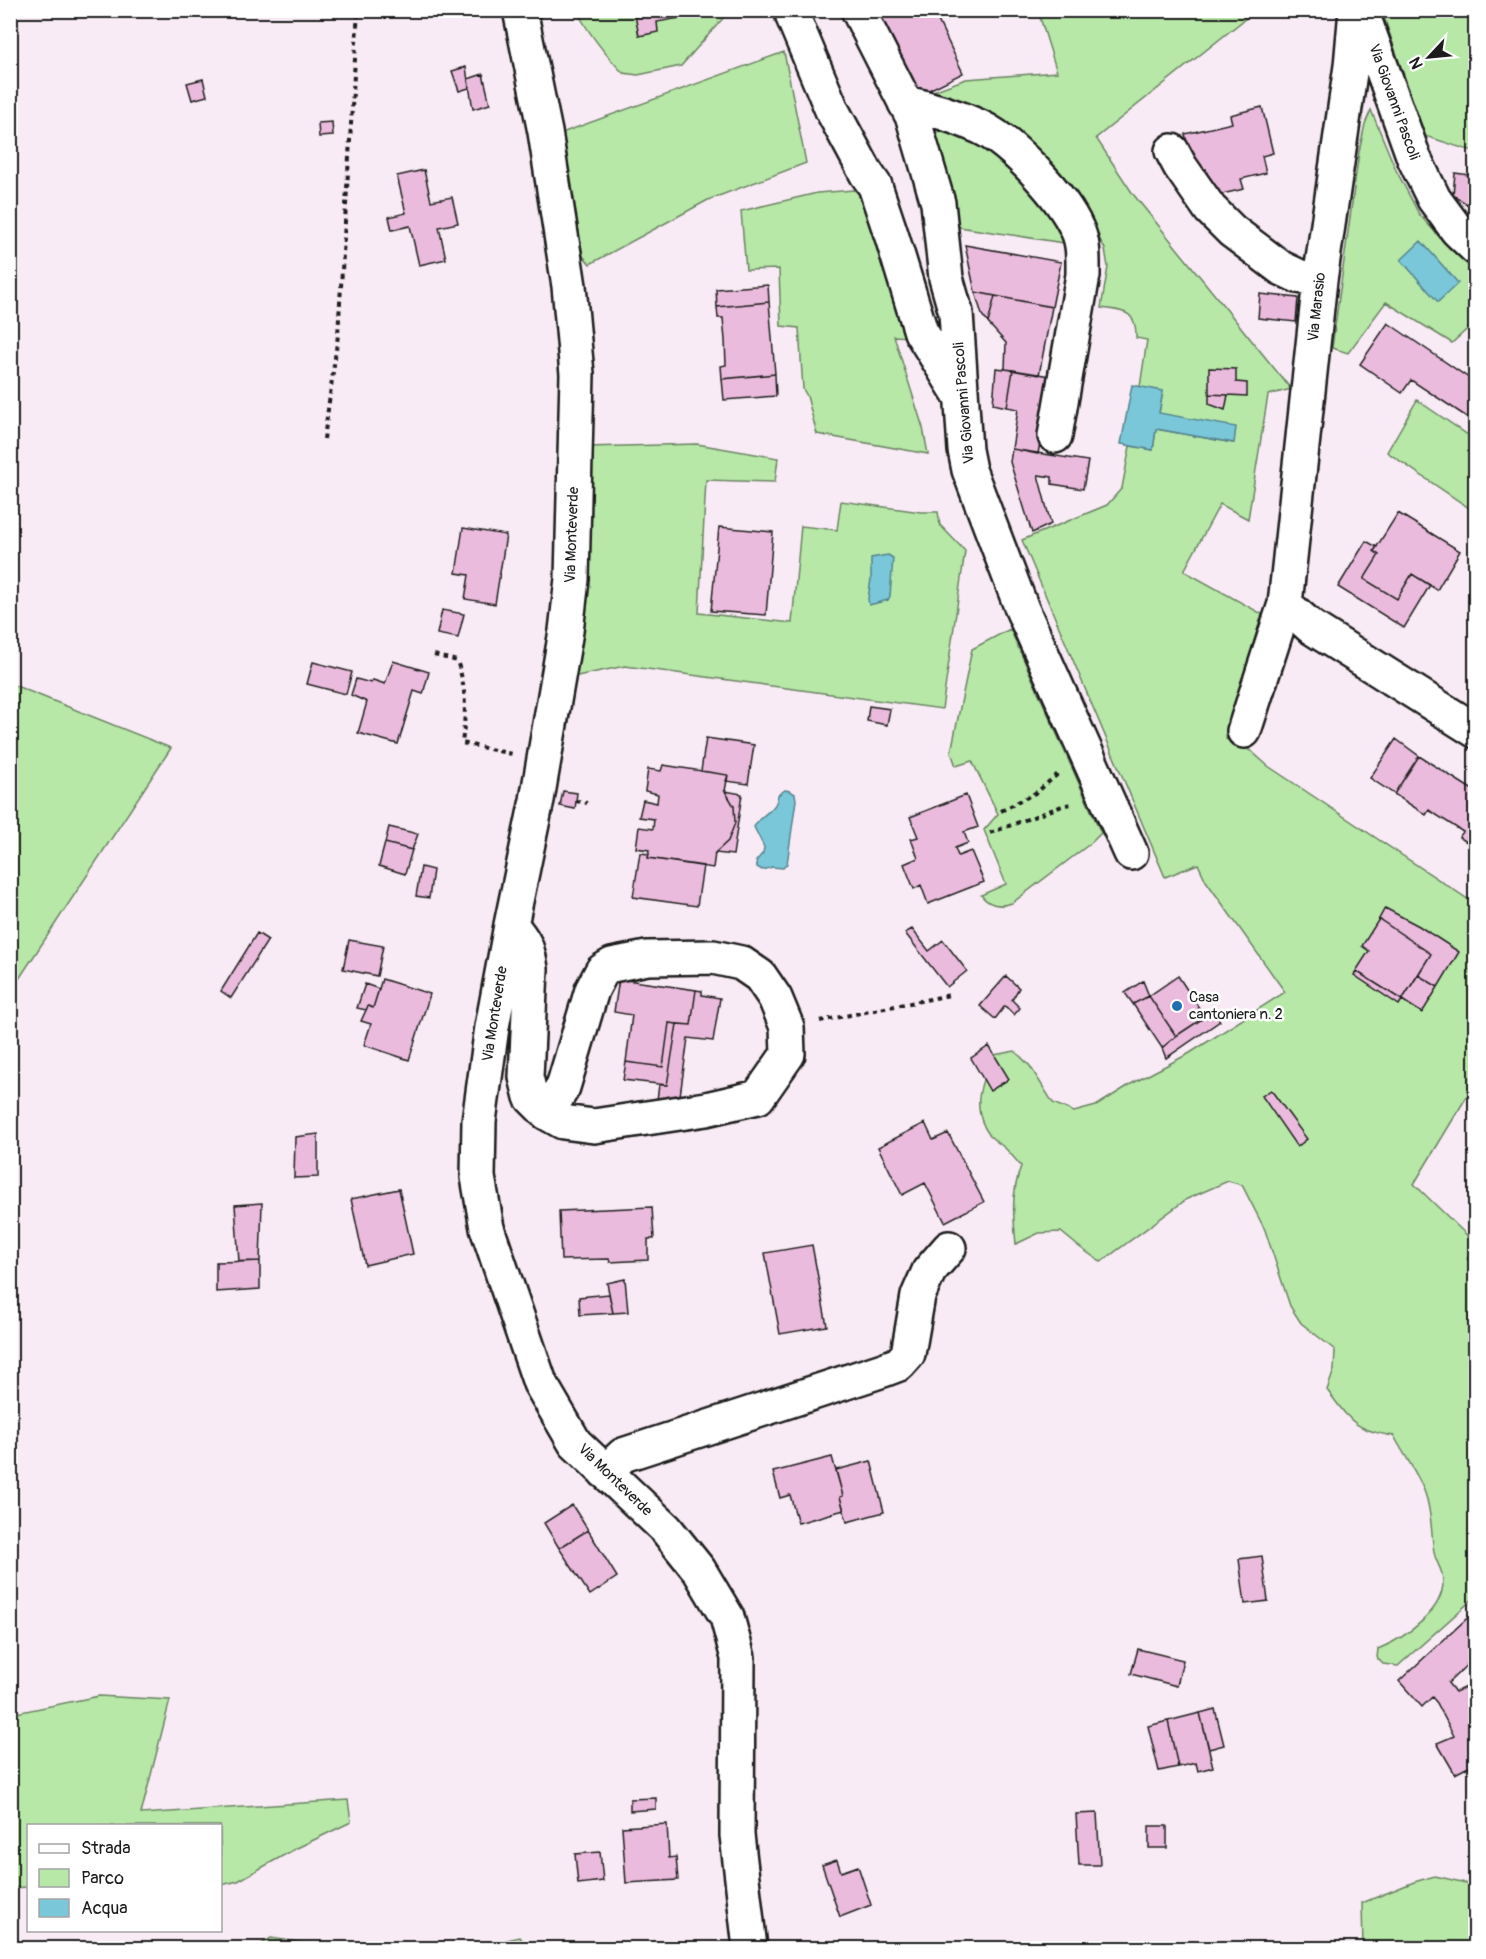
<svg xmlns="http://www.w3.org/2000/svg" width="1486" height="1959" font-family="Pangolin,sans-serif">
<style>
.green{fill:#b7e8a8;stroke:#6a8262;stroke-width:1.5}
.water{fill:#7ac7d9;stroke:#54838d;stroke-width:1.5}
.building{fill:#ebbbdd;stroke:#1c1c1c;stroke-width:1.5}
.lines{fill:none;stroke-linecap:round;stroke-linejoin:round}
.minor-casing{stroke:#1c1c1c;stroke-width:38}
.path{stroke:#1c1c1c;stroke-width:4;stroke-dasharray:4.5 4.5;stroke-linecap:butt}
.minor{stroke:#fff;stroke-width:33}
.poi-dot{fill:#1f6fb2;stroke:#fff;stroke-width:2}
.labels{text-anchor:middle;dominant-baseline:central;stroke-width:5;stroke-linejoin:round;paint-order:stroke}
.street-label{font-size:15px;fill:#1c1c1c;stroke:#fff}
.poi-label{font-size:15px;fill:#1c1c1c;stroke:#fff;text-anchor:start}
</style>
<rect width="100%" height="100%" fill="#f9ebf5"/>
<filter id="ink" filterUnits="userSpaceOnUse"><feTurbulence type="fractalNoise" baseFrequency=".0167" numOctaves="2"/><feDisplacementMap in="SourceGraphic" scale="12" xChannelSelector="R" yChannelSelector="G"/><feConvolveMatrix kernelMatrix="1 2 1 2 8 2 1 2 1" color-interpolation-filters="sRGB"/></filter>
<g filter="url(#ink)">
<!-- green -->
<path class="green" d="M577,11H733L725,16L681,66L638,75L623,73C605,54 589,34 577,11Z
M1038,11H1255L1096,138L1133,194L1291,389L1268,395L1248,519L1220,504L1184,571L1262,614L1226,739L1251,751L1268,766L1475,904V1083L1414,1184L1475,1243V1246L1467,1259L1476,1268L1475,1602L1473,1599L1398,1666L1383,1664L1377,1658L1378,1649C1405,1638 1450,1608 1442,1574C1440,1566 1435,1560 1434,1552C1431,1533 1432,1512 1425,1493C1418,1474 1404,1455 1394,1436C1353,1430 1351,1421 1327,1390L1334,1370L1335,1350L1301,1323L1290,1306L1265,1230L1242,1185L1228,1181L1187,1199L1101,1262L1078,1246L1061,1232L1039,1233L1016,1244C1013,1214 1011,1195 1021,1166C1016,1160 1011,1154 1005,1148C1000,1144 994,1140 990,1136C970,1110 980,1081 994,1055L1015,1051L1030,1066L1053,1103L1074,1112L1096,1106L1131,1084L1190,1053L1285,992L1206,881L1198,864L1165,877L1022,540L1107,505L1122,488L1130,446L1153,450L1156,429L1233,443L1159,413L1163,391L1140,387L1147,340L1136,338C1137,310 1123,311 1101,308L1108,267L1105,249L1092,225L987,114L933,91L966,79L1057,72Z
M1382,11H1475V151C1457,148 1442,140 1424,136Z
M784,52L806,163L708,200L590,264L583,256L562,141L564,132Z
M1371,110L1396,170L1419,214L1449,248L1475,271V322L1452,343L1386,302L1348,353L1332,348L1359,152L1365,124Z
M940,126C956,134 972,141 987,150C1021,172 1050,205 1064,243L959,227L936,140Z
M854,190L862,196L910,337L894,336L923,428L928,454L817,434L807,396L803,389L799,328L781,326L779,269L746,270L741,211L817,193Z
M1417,400L1475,440V512L1387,452Z
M697,444L778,458L775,482L706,480L699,613L792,623L801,526L837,530L841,501L921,512H938L940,525L965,551L942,709L625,666L572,677L588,447Z
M1010,629L1101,833L1091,843L1012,903C1000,907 989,906 981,895L1006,884L984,830L998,814L972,761L956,766L951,752L972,649Z
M11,684L171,748L11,991Z
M99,1696L170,1700L141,1814L348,1800L351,1822L295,1849L238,1881L221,1885L220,1826H28V1887L11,1888V1714Z
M1435,1876L1475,1885V1948H1363L1362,1903L1414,1882Z
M520,1937L527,1948H472Z
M271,1938L304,1943L314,1948H255Z"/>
<!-- water -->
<path class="water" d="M1421,241L1458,283L1438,302L1401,260Z
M1132,385L1163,391L1159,413L1236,427L1234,443L1156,429L1153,450L1121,444Z
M888,555L893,558L890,596L888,600L869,605L868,599L871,579V558Z
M785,790L790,791L795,794L796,800L787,864L783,868L772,867L762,870L757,867L756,861L763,853L764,847L754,827C761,812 776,813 778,795Z"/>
<!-- building -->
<path class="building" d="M456,10H482V12L458,17Z
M634,10H678L680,18L657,22L658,32L639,36Z
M884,10H933L963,73L917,96L879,13Z
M466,67L469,88L459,91L452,71Z
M483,74L490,104L473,109L468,79Z
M203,79L207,96L192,100L187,83Z
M1262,107L1273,153L1262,156L1266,173L1241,179L1244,189L1213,196L1206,169L1194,172L1185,134L1232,123L1230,115Z
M332,122L333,136L319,137L318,123Z
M424,170L431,201L452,197L458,223L439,227L446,259L419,265L410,226L392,230L389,217L406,213L397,176Z
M1455,173L1476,176V210L1453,195Z
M965,245L1061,262L1052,307L975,292Z
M768,285L769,302L717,307L716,289Z
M975,292L995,296L988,323L982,315Z
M1260,294L1298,298L1296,322L1258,318Z
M995,296L1052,307L1039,375L1005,369L1006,343L988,323Z
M769,302L775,374L722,379L721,366L726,365L725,340L723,318H718L717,307Z
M1388,323L1476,383V423L1411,380L1402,393L1360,364Z
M996,368L1013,370L1007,407L993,404Z
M1209,368L1236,369V382L1247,383V396L1209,394Z
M1013,370L1051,376L1038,454L1012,449L1018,409L1007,407Z
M775,374L776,396L724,400L722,379Z
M1209,394L1228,395L1225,410L1209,404Z
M1012,449L1088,461L1083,489L1052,484V477L1038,475L1051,524L1032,533L1010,462Z
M1398,513L1460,551L1437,590L1412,574L1397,599L1364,579L1379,555L1374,551Z
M719,527L773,532L766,615L711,611Z
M463,528L506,535L495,604L465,599L469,575L456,573Z
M1366,541L1377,547L1374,551L1379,555L1364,579L1397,599L1412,574L1430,585L1404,628L1338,587Z
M442,610L464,614L458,638L437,634Z
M393,661L429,672L423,694L414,691L398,744L358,733L367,702L351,695L356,679L371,683L373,680L385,684Z
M313,662L352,672L346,694L307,684Z
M869,706L890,709L887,725L867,721Z
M706,738L754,745L748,784L726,781L728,775L701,771Z
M1396,739L1419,756L1394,794L1370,778Z
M1419,756L1476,792V848L1459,837L1463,832L1429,810L1426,815L1394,794Z
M663,765L728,775L725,791L734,806L735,823L728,841L715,853L713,868L648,858L649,850L636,848L639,827L653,829L654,819L639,817L643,800L657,803L658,794L645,791L648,769L661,771Z
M563,791L577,793L575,809L560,806Z
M725,791L742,794L733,855L715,853L728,841L735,823L734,806Z
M966,795L978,827L964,832L968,843L955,848L958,856L971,851L984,882L928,904L921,885L914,889L904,864L918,858L911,839L918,837L910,817Z
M389,827L418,834L412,850L385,843Z
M385,843L412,850L405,874L379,866Z
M640,853L649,854L648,858L703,866L697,906L633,897Z
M421,867L433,870L429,898L416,896Z
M1385,908L1419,926L1459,952L1438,987L1418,975L1431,954L1379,919Z
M1379,919L1431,954L1402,1000L1356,971L1369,951L1362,946Z
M912,929L929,951L943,940L967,971L947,987L905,933Z
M257,933L268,940L231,998L221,991Z
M349,940L383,946L377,976L343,969Z
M1356,971L1402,1000L1399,1005L1354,975Z
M1418,975L1438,987L1422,1013L1402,1000Z
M1006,976L1019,988L1012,1000L1020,1008L1014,1015L1005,1006L995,1019L980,1006Z
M1178,976L1205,1017L1176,1036L1149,996Z
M382,979L430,994L409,1060L364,1045L371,1024L361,1021L368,1006L373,1008Z
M619,979L696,990L691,1025L669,1023L663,1067L626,1062L632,1015L614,1012Z
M1143,981L1149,996L1133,1004L1125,993Z
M365,984L379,989L373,1008L368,1006L366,1010L357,1008Z
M696,990L702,991V995L720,998L713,1041L688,1038L679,1103L657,1100L659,1085H667L677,1024L691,1025Z
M1149,996L1176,1036L1162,1048L1133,1004Z
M1214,1011L1220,1021L1166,1058L1162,1048L1176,1036Z
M669,1023L677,1024L667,1085L623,1080L626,1062L663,1067Z
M989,1046L1009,1079L990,1091L971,1058Z
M1271,1090L1307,1139L1297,1147L1262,1096Z
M925,1123L933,1140L948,1133L984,1202L945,1222L925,1183L902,1195L878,1147Z
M318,1134V1177L294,1178L295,1137Z
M399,1189L413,1254L365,1265L351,1199Z
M262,1203L260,1261L239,1262L235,1205Z
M652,1207L654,1239H648V1260L610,1262L609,1259L561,1260L559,1211Z
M812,1245L827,1326L780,1334L765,1253Z
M260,1261V1289L216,1292V1262Z
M625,1279L628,1312L613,1313L607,1283Z
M609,1294L613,1313L580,1315L579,1297Z
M832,1457L843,1496L840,1497L844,1510L798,1523L790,1495L780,1498L773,1472Z
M871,1461L884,1512L847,1522L840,1497L843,1496L836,1470Z
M572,1505L588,1530L559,1548L544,1523Z
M588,1530L617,1577L590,1595L559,1548Z
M1262,1556L1268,1601L1245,1604L1239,1559Z
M1475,1611L1476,1656L1448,1683L1455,1692L1476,1682V1763L1455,1774L1437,1743L1454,1736L1437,1703L1432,1697L1422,1707L1399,1681Z
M1138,1649L1183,1660L1177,1686L1131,1674Z
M1215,1709L1224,1745L1209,1749L1200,1713Z
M1200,1713L1213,1767L1198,1771L1196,1763L1178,1767L1168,1721Z
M1168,1721L1178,1767L1159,1771L1148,1726Z
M656,1798V1809L630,1811V1799Z
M1097,1813L1100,1865H1079L1076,1814Z
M667,1824L669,1858L676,1857L678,1880L626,1883L622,1827Z
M1149,1826H1167V1848H1149Z
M600,1852L603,1881L578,1884L575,1854Z
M837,1860L841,1872L858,1866L871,1905L840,1917L822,1865Z"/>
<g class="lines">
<!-- minor casing -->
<g class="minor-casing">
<path id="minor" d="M520,10L545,132L569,286L577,374L572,579L566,631L537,800L511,925L492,1027L479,1121L478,1177L487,1228L540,1383L575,1443L666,1529L699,1570L727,1617L738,1658L737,1835L750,1948
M858,10L913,118L938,203L946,278L956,313L965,450L969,470L1022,609L1131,853
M1361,10L1414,158L1434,199L1457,230L1476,248
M793,17L832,110L866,173L875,186L892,237L921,332L960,395
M905,103C930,108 956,116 980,127C1012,142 1063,197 1077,229C1084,243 1083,260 1083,275L1055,436
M1172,151L1180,166L1210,209L1232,231L1281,268L1298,276L1320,280
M1285,604L1311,627L1476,731
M1244,731L1285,604L1320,280L1351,66L1356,10
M511,925C525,941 528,948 531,969L526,1077L531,1097L547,1113L563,1122L594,1126L706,1109L758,1097L788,1054L787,1027L775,998L760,976L741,963L713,957L647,958L612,965L602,971L592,990L563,1087L547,1113
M605,1472L623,1455L883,1370L899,1364L908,1354L918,1296L929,1271L949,1248"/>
</g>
<!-- path -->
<path class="path" d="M324,439L338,335L358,10
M434,655L457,661C467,690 466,713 462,743L512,754
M576,801L587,803
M1001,811L1037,792L1059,773
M990,833L1065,805L1073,804
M820,1021L950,995"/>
<!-- minor -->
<use href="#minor" class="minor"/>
</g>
</g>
<!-- markers -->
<circle class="poi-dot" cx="1177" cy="1006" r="6"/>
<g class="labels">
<!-- street labels -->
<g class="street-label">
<text transform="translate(1394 102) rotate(70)">Via Giovanni Pascoli</text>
<text transform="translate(1317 307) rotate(-84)">Via Marasio</text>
<text transform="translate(964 403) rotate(-95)">Via Giovanni Pascoli</text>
<text transform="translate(572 535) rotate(-88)">Via Monteverde</text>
<text transform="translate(495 1014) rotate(-81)">Via Monteverde</text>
<text transform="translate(615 1480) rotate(44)">Via Monteverde</text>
</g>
<!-- poi labels -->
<g class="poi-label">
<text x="1189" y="997">Casa<tspan x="1189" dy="17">cantoniera n. 2</tspan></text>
</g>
</g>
<!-- margin -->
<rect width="1486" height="1959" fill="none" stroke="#fff" stroke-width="36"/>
<rect x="18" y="18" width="1450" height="1923" fill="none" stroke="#1c1c1c" stroke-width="2" filter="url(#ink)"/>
<!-- legend -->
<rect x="27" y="1824" width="195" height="108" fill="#ffffff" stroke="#a4a4a4" stroke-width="1.5"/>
<rect x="39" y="1844" width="30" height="9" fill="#ffffff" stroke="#a4a4a4" stroke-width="1.5"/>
<text x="81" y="1854" font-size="18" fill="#1c1c1c">Strada</text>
<rect x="39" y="1869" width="30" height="18" fill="#b7e8a8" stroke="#a4a4a4" stroke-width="1.5"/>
<text x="81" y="1884" font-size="18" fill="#1c1c1c">Parco</text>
<rect x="39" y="1899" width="30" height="18" fill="#7ac7d9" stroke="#a4a4a4" stroke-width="1.5"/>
<text x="81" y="1914" font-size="18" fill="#1c1c1c">Acqua</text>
<!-- north arrow -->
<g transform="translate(1429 57) rotate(244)" stroke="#ffffff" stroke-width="4.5" paint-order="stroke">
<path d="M0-4.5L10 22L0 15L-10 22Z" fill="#1c1c1c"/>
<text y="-9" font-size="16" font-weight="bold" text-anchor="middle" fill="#1c1c1c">N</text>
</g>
</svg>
